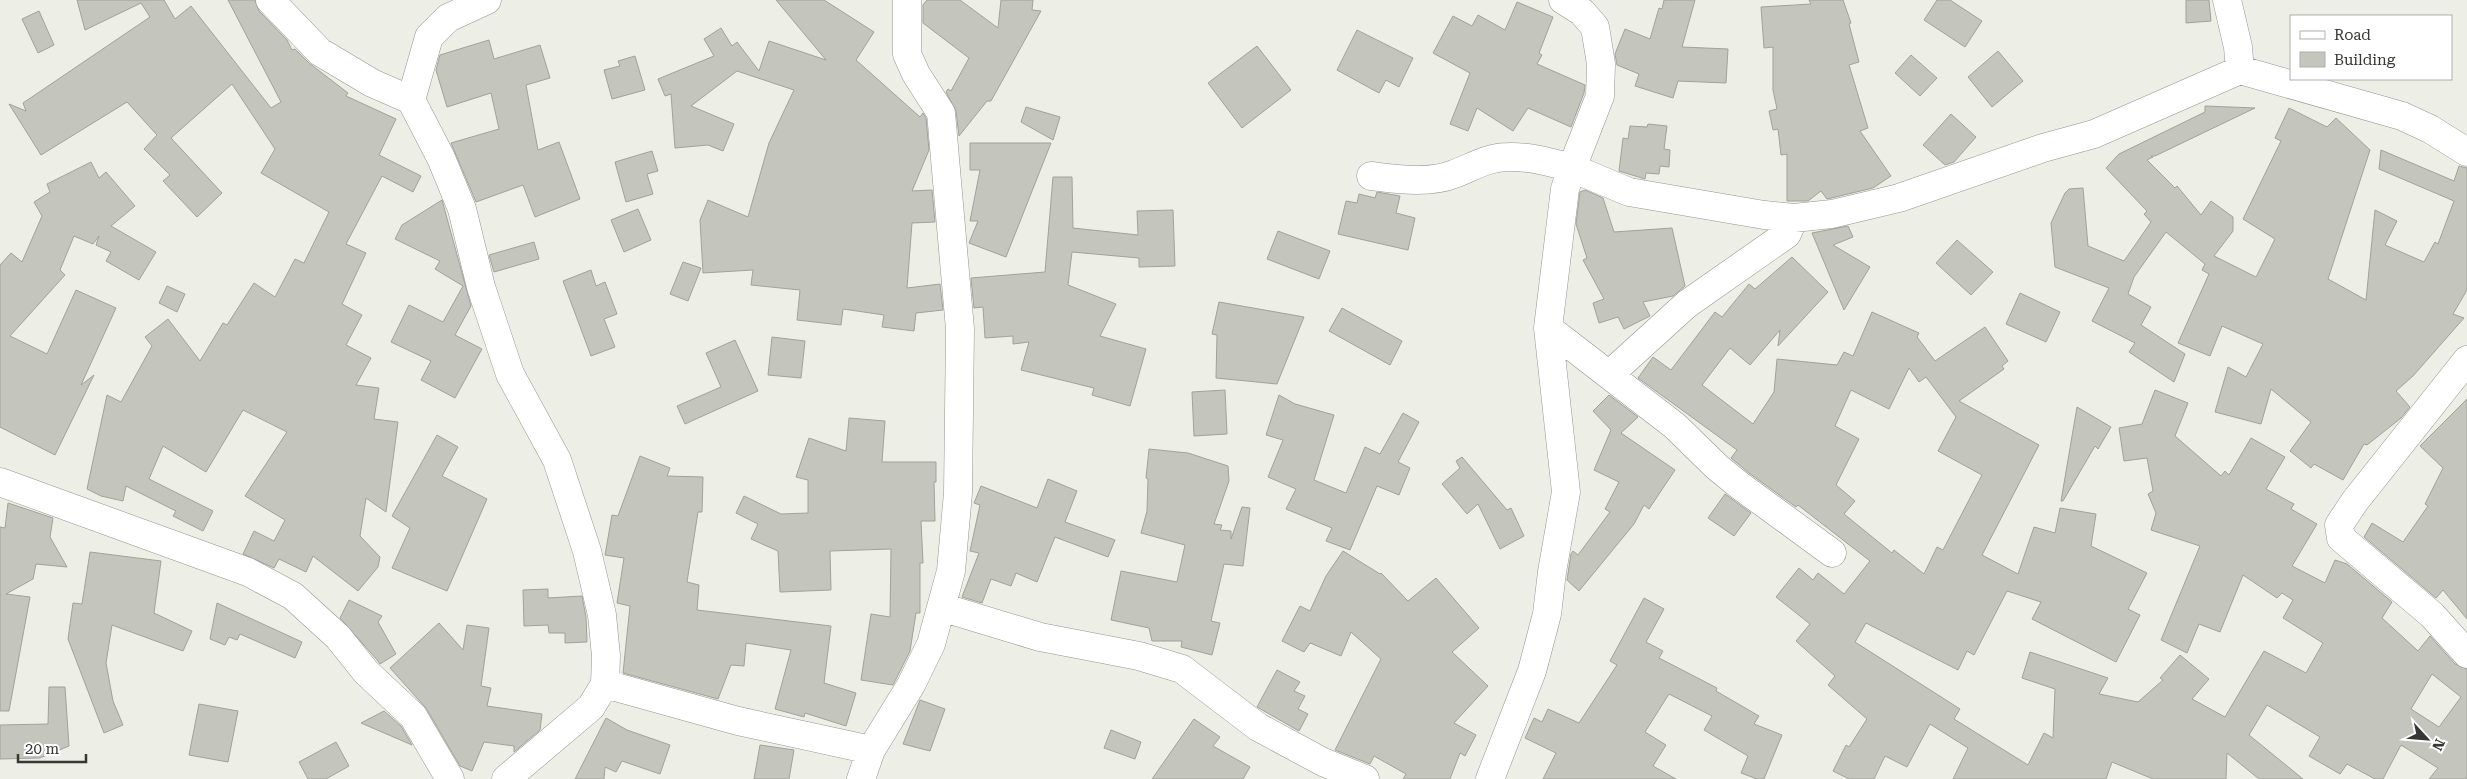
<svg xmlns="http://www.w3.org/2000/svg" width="2467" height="779" font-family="'Roboto Serif',serif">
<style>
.building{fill:#c4c5bd;stroke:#a1a29a;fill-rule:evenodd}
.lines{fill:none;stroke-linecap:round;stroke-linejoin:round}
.minor-casing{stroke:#95968f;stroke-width:29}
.minor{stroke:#fff;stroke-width:28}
</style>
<rect width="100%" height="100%" fill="#edeee6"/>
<!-- building -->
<path class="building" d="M77,0H164L175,19L191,6L271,108L281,102L228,0H255L259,11L287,40L292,50L295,49L309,63L348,93L346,96L396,119L379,155L421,176L413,192L382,176L346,244L366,253L342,304L362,315L346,345L371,358L356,385L379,388L374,419L398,422L386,512L366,498L360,536L380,557L378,567L358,591L313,556L306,572L279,559L274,568L243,554L254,531L274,541L285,520L245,496L287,432L243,410L206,472L163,446L149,479L213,511L203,531L173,516L176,511L126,486L123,501L101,496L87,489L107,395L121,402L152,346L145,337L168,319L200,361L223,323L227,325L254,283L275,297L295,259L304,263L329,212L261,173L275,149L232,84L171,138L222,193L197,217L163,181L170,175L144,149L157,135L127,102L41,155L9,104L26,111L23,103L150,17L141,3L85,30Z
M776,0H824L874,32L856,60L920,117L923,113L926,118L929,150L912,191L932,190L935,222L912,223L907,288L940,284L943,310L916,313L914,331L882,327L884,315L843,309L841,325L797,320L800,290L751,285L753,270L703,273L700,220L708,200L748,217L769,143L794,90L737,71L691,106L734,124L723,151L708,145L675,148L671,94L665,96L658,79L714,56L704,39L721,28L732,46L737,42L759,71L769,41L826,60Z
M927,0H960L998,28L1001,0H1033L1032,10L1041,11L991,101H987L959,136L956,111L946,92L948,89L951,91L969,58L923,23V5Z
M1664,0H1695L1682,47L1728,49L1726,83L1678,81L1673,98L1635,86L1639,74L1617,65L1615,54L1625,29L1650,39L1659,8L1662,9Z
M1809,0H1843L1851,23L1849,24L1859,62L1849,65L1868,128L1860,131L1891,176L1873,188L1827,199L1821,191L1808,201H1787V154L1781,155L1778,129L1773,130L1769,111L1777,109L1773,90V47L1764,48L1761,7L1811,4Z
M1937,0H1950L1982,21L1965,47L1924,20Z
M2186,0H2209L2211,21L2186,23Z
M1517,2L1553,17L1539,53L1542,55L1537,64L1585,85L1584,93L1571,127L1528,108L1513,131L1477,108L1468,131L1450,124L1470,73L1433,53L1453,16L1472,26L1478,15L1505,30Z
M39,11L54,45L38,53L22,19Z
M1357,30L1413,58L1399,87L1386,80L1379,93L1337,70Z
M489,40L494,59L540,45L550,78L526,85L538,150L559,142L580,199L535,217L523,185L476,202L451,143L499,129L491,93L447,107L436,70L440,55Z
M1257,46L1291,90L1242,128L1208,83Z
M1998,51L2023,81L1992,107L1968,77Z
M1911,55L1937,78L1920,96L1895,73Z
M635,56L645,90L612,99L604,70L620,66L618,61Z
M2205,106L2255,108L2155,156H2151L2153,157L2147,160L2175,188L2177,186L2201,215L2211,201L2233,217V231L2214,256L2256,277L2275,239L2243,219L2281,141L2275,138L2289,108L2327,127L2336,118L2370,150L2328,279L2366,300L2375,210L2397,221L2385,245L2424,262L2435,242L2438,244L2454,201L2379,169L2381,150L2454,181L2459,166L2467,168V290L2453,314L2464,318L2413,376L2396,391L2410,407L2401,418L2367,445L2364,444L2343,480L2314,464L2311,468L2290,451L2311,422L2271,389L2261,424L2215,412L2228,367L2246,377L2263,344L2222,326L2210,356L2178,343L2209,274L2202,270L2205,264L2166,232L2134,277L2128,294L2151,307L2141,325L2185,354L2174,382L2129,352L2135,343L2092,321L2109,288L2055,267L2051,223L2065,193L2069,189L2083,188L2088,246L2124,261L2151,222L2144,214L2147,211L2106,168L2119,154L2205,112Z
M1026,107L1060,117L1053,140L1021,122Z
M1951,114L1976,137L1954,162L1945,165L1923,145Z
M1648,124L1667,126L1664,149L1670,150L1669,167L1660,166L1659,174L1646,173L1645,179L1619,171L1623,138L1628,139L1630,126L1647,127Z
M970,143H1051L1006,257L969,243L978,221H970L980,170H970Z
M652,151L658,171L647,174L653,194L626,202L615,162Z
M91,162L99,178L106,172L135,206L111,226L156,252L139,280L106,261L111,252L96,245L99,236L93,244L74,236L60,270L65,275L10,336L47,354L76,290L116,308L81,385L94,375L55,455L0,427V265L11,253L22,262L42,216L34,202L50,192L47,184Z
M1053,177H1072L1073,228L1138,235L1137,211L1173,210L1175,266L1139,267V258L1072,252L1068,285L1116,304L1100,336L1146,349L1130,406L1092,395L1094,388L1021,370L1029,342L1013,344V336L985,338L983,307L974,308L971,278L1045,272Z
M1585,190L1603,198L1614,232L1672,228L1685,286L1673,296L1643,302L1650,316L1624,329L1618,317L1599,323L1593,303L1604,299L1583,260L1587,258L1576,224L1580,192Z
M1377,192L1400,196L1396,213L1415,218L1408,250L1338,234L1346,201L1357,203L1359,194L1375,198Z
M442,200L471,306L455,335L482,349L455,398L421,380L431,361L391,342L409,305L443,322L463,286L435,269L440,261L395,239L402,225Z
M638,209L651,240L624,252L611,220Z
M1848,226L1853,237L1833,245L1870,267L1844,310L1812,233Z
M1278,231L1330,251L1319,279L1267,259Z
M1957,240L1993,272L1971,295L1936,263Z
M534,242L539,259L494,272L489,255Z
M1792,257L1828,292L1778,346L1780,330L1750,365L1730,348L1702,385L1753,424L1774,392L1777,359L1837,365L1844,352L1853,356L1872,312L1919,333L1917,337L1935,361L1985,327L2008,361L2002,366L2004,369L1959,401L2039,445L1982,555L2018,574L2034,527L2055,533L2060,508L2096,514L2091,546L2147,573L2128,609L2140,615L2116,662L2032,619L2041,602L2007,591L1974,655L1967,651L1958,670L1866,623L1855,642L1960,709L1954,719L2028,765L2044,733L2053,738L2055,689L2022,678L2030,652L2108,678L2099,694L2138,702L2163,680L2160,678L2180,655L2209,679L2192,699L2225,717L2264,651L2306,673L2323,643L2283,618L2293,600L2282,593L2277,598L2243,575L2220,632L2199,624L2187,653L2161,640L2200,546L2151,530L2156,513L2148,494L2153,491L2147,458L2124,461L2119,428L2142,424L2155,390L2188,403L2175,436L2221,476L2225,471L2229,475L2251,438L2285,457L2266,489L2294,504L2291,509L2317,524L2292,566L2325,583L2335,560L2347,564L2392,602L2382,618L2418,651L2430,636L2455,664L2467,669V779H2429L2438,768L2401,745L2383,779H2375L2347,764L2340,774L2309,756L2320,737L2267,705L2249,735L2303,779H2259L2227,753L2226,779H2153L2112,762L2106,779H1953L1968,748L1930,724L1907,767L1885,756L1874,779H1849L1833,771L1846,745L1849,747L1867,719L1828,685L1835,676L1796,641L1810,624L1776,597L1799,568L1813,580L1818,573L1844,594L1870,561L1798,505L1796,507L1749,473L1731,458L1737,450L1638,378L1653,357L1671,370L1715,312L1722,317L1749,284L1755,289ZM1909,368L1919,382L1926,377L1956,417L1938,451L1982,475L1943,550L1937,547L1924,574L1894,550L1892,553L1844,514L1855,501L1836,485L1859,439L1835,426L1851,390L1889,409ZM2432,674L2461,697L2439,727L2411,709Z
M683,262L701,268L688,301L670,294Z
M591,270L596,286L605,282L617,314L604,319L615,347L591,356L563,281Z
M167,286L185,294L177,312L159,303Z
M2020,293L2060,312L2046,342L2006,324Z
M1219,302L1304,317L1277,384L1216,378L1217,335L1212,334Z
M1342,308L1402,341L1390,365L1329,331Z
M772,337L805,341L801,378L768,375Z
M735,340L758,391L685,424L677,406L721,387L706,353Z
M1225,390L1227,434L1194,436L1192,392Z
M1279,395L1295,404L1334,415L1314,480L1346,493L1365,447L1380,454L1403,413L1419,422L1398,462L1410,468L1399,495L1377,486L1350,550L1326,541L1332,528L1286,509L1296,489L1268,477L1283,440L1266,435Z
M1609,395L1638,417L1621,433L1675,470L1649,509L1644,505L1634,524L1579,591L1567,580L1571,554L1573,551L1578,555L1610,512L1605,509L1619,482L1594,470L1611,430L1593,411Z
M2467,399V619L2443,590L2436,598L2364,537L2372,523L2403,542L2428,506L2425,504L2443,468L2420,446Z
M2077,407L2111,427L2098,449L2095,446L2063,501H2061Z
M849,418L885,421L882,462H936V482H934L935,521H921L923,563H920V613H916L910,651L893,685L861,680L871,614L890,617L891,549L830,551L831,590L780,592L778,551L751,539L758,524L736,513L744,496L781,514L808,513V480L796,477L809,438L846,451Z
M437,435L458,447L442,476L487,499L447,591L392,568L410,528L392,516Z
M1149,449L1188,453L1228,466L1229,481L1214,524L1222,525L1220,530L1231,531V539L1242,507L1250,508L1243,566L1224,564L1211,621L1220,623L1212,655L1181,647L1182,641H1152L1149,628L1111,620L1121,571L1177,582L1185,545L1141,533L1147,511L1148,479L1146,478Z
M640,456L670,468L667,476L703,477L702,512H698L687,582L699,585L697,610L831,626L824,683L856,693L846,726L805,713L804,717L775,709L791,650L746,643L744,666L731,665L718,699L623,673L630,606L617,603L624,558L605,555L612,515L618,516Z
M1462,457L1507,510L1511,508L1524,536L1500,549L1478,504L1467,514L1442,484L1460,468L1456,461Z
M1048,479L1077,491L1065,522L1115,540L1108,557L1055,537L1037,582L1016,573L1011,586L991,579L982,603L962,597L979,553L970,551L980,505L974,503L981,486L1037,508Z
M1725,494L1751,513L1734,536L1708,518Z
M8,503L53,518L50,537L67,567L36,564L33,579L6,594L30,597L9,711H0V527L5,528Z
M1343,551L1380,574L1381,573L1408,601L1436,578L1479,628L1452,652L1488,686L1454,723L1476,735L1465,756L1460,753L1450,779H1403L1406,774L1374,756L1370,764L1335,750L1381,659L1351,632L1341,656L1310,643L1304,652L1282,641L1300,606L1310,611L1326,576Z
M90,552L161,561L154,613L192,631L183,651L112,625L106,663L113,701L123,725L104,733L68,639L73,603L82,604Z
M548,589V598L582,596L586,617L587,642L565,643V633H549L548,625L524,626L523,590Z
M1644,598L1664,609L1646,642L1663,651L1659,658L1717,688L1716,691L1759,716L1754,724L1782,735L1764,779H1757L1741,773L1748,756L1704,730L1712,716L1669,694L1645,732L1666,745L1653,766L1676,779H1543L1556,753L1525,738L1534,718L1542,722L1548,709L1579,723L1617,665L1610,661Z
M349,600L382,616L378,622L396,654L380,664L378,661L340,618Z
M217,603L302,642L295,658L240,634L237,640L229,637L225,645L210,639Z
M439,623L463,650L467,625L489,628L481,686L491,688L487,706L542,714L540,730L514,752V746L484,742L472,771L460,766L426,708L390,668Z
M1277,670L1300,682L1294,691L1305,696L1298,709L1308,714L1299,731L1257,707Z
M49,687H65L69,746L40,758L0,759V725L48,724Z
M920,700L945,709L930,751L903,744Z
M199,704L238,711L228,762L189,755Z
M384,711L401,726L412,745L361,723Z
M606,718L627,730L670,745L660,774L622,761L616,772L605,767L604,779H575Z
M1194,719L1220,737L1213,746L1250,767L1243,779H1152Z
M1111,730L1141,742L1135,759L1104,748Z
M336,742L349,766L326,779H308L299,762Z
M760,745L794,750L789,779H754Z"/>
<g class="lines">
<!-- minor casing -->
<g class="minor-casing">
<path id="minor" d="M270,0L320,52L372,83L411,100L441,158L462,209L481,287L510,374L557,460L587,551L602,615L606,656L605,684L591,707L506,779
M1563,0L1582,12L1595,27L1601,64L1600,96L1572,168L1629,192L1764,215L1794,218L1832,214L1899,198L2043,148L2094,134L2240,70L2402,116L2430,129L2467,152
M2227,0L2238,47L2240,70
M411,100L429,37L448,18L487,0
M1371,176C1397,179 1429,184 1454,174C1473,167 1488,157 1508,157C1530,156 1552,163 1572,168L1565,189L1548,328L1566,492L1552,572L1547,614L1532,671L1490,779
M1548,328L1675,426L1717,467L1739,485L1832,553
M2467,360L2355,501L2339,525L2341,538L2432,615L2467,654
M1610,374L1687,304L1787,234L1794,218
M0,482L248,572L293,596L338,637L366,672L413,716L450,779
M941,607L1040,637L1139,656L1182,669L1258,727L1323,762L1365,779
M605,684L738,721L871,750
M861,779L871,750L911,685L931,644L951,571L958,493L960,329L941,113L916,74L907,54V0"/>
</g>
<!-- minor -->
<use href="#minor" class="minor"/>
</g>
<!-- legend -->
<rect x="2290" y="15" width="162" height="65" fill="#ffffff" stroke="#afafad"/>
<rect x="2300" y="31" width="25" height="8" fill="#ffffff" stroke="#afafad"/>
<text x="2334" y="40" font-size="15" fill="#363633">Road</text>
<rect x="2300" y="52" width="25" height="15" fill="#c4c5bd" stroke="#afafad"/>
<text x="2334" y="65" font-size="15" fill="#363633">Building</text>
<!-- north arrow -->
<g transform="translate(2427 739) rotate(116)" stroke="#ffffff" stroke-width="4" paint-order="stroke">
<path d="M0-4L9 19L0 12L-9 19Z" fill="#363633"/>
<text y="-8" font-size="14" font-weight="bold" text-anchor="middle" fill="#363633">N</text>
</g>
<!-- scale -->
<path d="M18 754v8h68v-8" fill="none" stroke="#363633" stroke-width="2.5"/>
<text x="25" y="754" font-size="15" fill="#363633" stroke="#ffffff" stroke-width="4" paint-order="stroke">20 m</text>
</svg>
